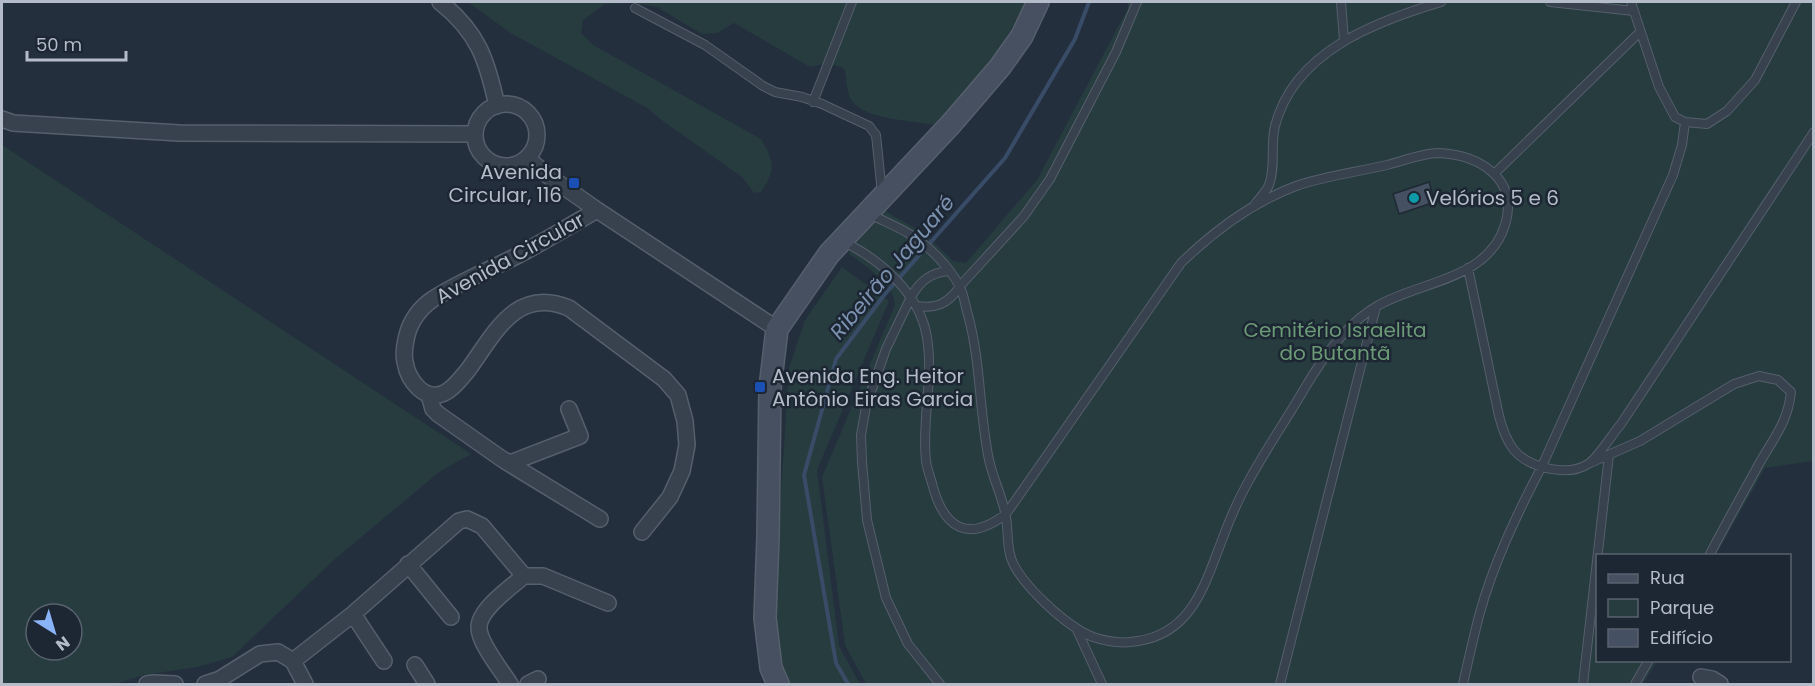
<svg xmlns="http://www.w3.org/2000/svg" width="1815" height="686" font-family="Poppins,sans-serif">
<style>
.green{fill:#263c3f;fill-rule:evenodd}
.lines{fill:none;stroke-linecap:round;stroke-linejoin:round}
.stream{stroke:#394c67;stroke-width:4}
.building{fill:#455162;stroke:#1f2835;stroke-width:1.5}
.service-casing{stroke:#565f6c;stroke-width:10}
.minor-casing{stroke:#565f6c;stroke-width:18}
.secondary-casing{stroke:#565f6c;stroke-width:24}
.service{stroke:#38414e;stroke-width:8}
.minor{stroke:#38414e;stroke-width:15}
.secondary{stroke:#465061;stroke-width:21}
.transit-dot{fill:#1a4fb4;stroke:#1d2633;stroke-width:2}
.culture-dot{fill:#0f9aa8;stroke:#1d2633;stroke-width:2}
.labels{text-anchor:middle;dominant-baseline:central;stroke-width:5;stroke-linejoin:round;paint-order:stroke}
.poi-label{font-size:20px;fill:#b4bcc9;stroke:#1d2633;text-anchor:start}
.street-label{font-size:20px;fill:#b4bcc9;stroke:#1d2633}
.park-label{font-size:20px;fill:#6b9a76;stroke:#1d2633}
.water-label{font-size:21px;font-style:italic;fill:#7c92b1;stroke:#1d2633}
</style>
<rect width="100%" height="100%" fill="#242f3e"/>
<!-- green -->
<path class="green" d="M468,2H1026C1004,49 970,87 934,125C912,120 856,120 849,95C846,86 847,77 844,68L828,63L810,67L734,23L717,33L702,34L657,7L633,3L605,4L583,20L581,33L593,45L761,139C775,164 776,169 761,192L754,193L742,177L660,119L649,109L509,32Z
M1128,2H1813V461L1765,468L1716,555L1598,556V660L1657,661L1643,684H866L845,645L822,477L895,305C895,285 863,264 848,253L885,211L924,233L953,261L966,263L1037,180L1128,8Z
M2,145L471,454L439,472L335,559L232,657L197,667L144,675L114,684H7L2,683ZM36,614H72V650H36Z
M842,267L889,301L817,470L839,646L860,684H783L773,619L789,368L805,320Z"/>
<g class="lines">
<!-- stream -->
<path class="stream" d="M848,684L836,663L804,475L836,359L885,294L1005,158L1075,39L1089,2"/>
</g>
<!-- building -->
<path class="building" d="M1429,182L1435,202L1399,214L1393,194Z"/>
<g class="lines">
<!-- service casing -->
<g class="service-casing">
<path id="service" d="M1341,2L1344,40
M1550,2L1634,11
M1631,2L1659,87L1675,117L1685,122L1707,124L1727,111L1755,80L1796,2
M635,8L705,45L763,86L775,92L802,97L822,104L869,126L876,135L882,193
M813,102L852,2
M1494,174L1640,32
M1255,204C1259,199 1266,192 1269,185C1276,167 1270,145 1275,126C1294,52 1374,22 1441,2
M842,241C878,258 914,289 925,328C936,372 921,417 926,461C927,469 931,479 933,487C945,530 969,542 1006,514L1181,263C1214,231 1253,202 1296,186C1325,176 1357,172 1387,165C1403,161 1423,153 1439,153C1480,155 1519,179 1505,225C1488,280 1421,281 1379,305C1347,322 1321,360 1303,391C1285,422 1264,452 1247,484C1237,502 1229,521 1222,540C1205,584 1192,633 1138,641C1123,644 1108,642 1093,637C1067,627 1020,584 1011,558C1006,543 1009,527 1005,512C1001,494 993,478 989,460C979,412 981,362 968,315C965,305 964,294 959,285C949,267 929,246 911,235C899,227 883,221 870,214
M1468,268L1499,416C1502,428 1506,440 1514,450C1529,468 1568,477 1588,464C1597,459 1613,433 1621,424L1814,132
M917,306C937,309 949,303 960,286L1024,216L1050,179L1116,52L1137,2
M1590,463L1640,441L1734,384L1759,376L1778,380L1791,392C1788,422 1773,439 1759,464C1742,495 1725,525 1709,556
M1077,630L1102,684
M940,684L908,644L886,598L867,520L862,462L861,435L866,406L886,349L911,297C920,281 930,273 948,271
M1280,684L1376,307
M1463,684C1468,662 1473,639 1479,616C1493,564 1517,514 1542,466L1673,175L1682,145L1685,122
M1583,684L1609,455
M1635,684L1649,660"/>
</g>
<!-- minor casing -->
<g class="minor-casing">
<path id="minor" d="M440,2C478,32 487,60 497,106
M475 135a31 31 0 1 1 62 0a31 31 0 1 1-62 0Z
M2,119L13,123L179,133L475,134
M527,158L547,175L597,210L777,329
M597,210C573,224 550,238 526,251C495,268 462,280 433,299C420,308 411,320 407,335C405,344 403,353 405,362C408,380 425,404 446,392C455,387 461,378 468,370C495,333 516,286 569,308L664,379L678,395L685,421L687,445L682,471L670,497L642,532
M429,395L433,409L438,414L502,459L510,463L580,436L569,409
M505,461L600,519
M408,564L451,617
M353,614L384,661
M293,661L353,614L459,521L467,519L482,526L524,576
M415,665L427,684
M1701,677L1712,679L1720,684
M147,684L154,683L175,684
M205,684L220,679L260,654L278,652L293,661L305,684
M510,684C502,671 479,643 479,628C478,610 511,587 524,576H543L608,603
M528,684L538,679"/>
</g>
<!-- secondary casing -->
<g class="secondary-casing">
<path id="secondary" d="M778,684L771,668L765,618L768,537L770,388L777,329L829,254L951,124L1000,67L1022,36L1038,2"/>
</g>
<!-- service -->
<use href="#service" class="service"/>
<!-- minor -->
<use href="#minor" class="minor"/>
<!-- secondary -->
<use href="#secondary" class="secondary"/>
</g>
<!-- markers -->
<g class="transit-dot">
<rect x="568" y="177" width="12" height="12" rx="3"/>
<rect x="754" y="381" width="12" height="12" rx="3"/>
</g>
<circle class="culture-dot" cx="1414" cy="198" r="6"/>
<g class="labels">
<!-- poi labels -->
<g class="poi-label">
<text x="562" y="172" text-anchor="end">Avenida<tspan x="562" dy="23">Circular, 116</tspan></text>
<text x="1426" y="198">Velórios 5 e 6</text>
<text x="772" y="376">Avenida Eng. Heitor<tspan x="772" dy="23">Antônio Eiras Garcia</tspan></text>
</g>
<!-- street labels -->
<g class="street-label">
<text transform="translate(510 258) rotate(-29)">Avenida Circular</text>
</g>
<!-- park labels -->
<g class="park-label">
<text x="1335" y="330">Cemitério Israelita<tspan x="1335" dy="23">do Butantã</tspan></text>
</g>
<!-- water labels -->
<g class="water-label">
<text transform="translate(892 267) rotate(-50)">Ribeirão Jaguaré</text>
</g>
</g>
<!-- border -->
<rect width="1815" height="686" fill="none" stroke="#b4bcc9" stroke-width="6"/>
<!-- legend -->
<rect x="1596" y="554" width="195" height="108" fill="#1d2633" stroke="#59626f" stroke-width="1.5"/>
<rect x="1608" y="574" width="30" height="9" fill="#465061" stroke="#59626f" stroke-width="1.5"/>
<text x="1650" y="584" font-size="18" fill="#b4bcc9">Rua</text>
<rect x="1608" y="599" width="30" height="18" fill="#263c3f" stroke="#59626f" stroke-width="1.5"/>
<text x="1650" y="614" font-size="18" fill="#b4bcc9">Parque</text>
<rect x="1608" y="629" width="30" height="18" fill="#455162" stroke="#59626f" stroke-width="1.5"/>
<text x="1650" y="644" font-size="18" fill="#b4bcc9">Edifício</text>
<!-- north arrow -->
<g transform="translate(54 632) rotate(143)"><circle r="28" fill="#1d2633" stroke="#59626f" stroke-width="1.5"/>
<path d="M0-4.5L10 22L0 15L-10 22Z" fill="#8ab4f8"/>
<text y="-9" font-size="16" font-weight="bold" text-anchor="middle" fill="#b4bcc9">N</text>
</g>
<!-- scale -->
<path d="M27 51v9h99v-9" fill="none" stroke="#b4bcc9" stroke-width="3"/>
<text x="36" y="51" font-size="18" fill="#b4bcc9" stroke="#1d2633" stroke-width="4.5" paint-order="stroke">50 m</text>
</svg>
